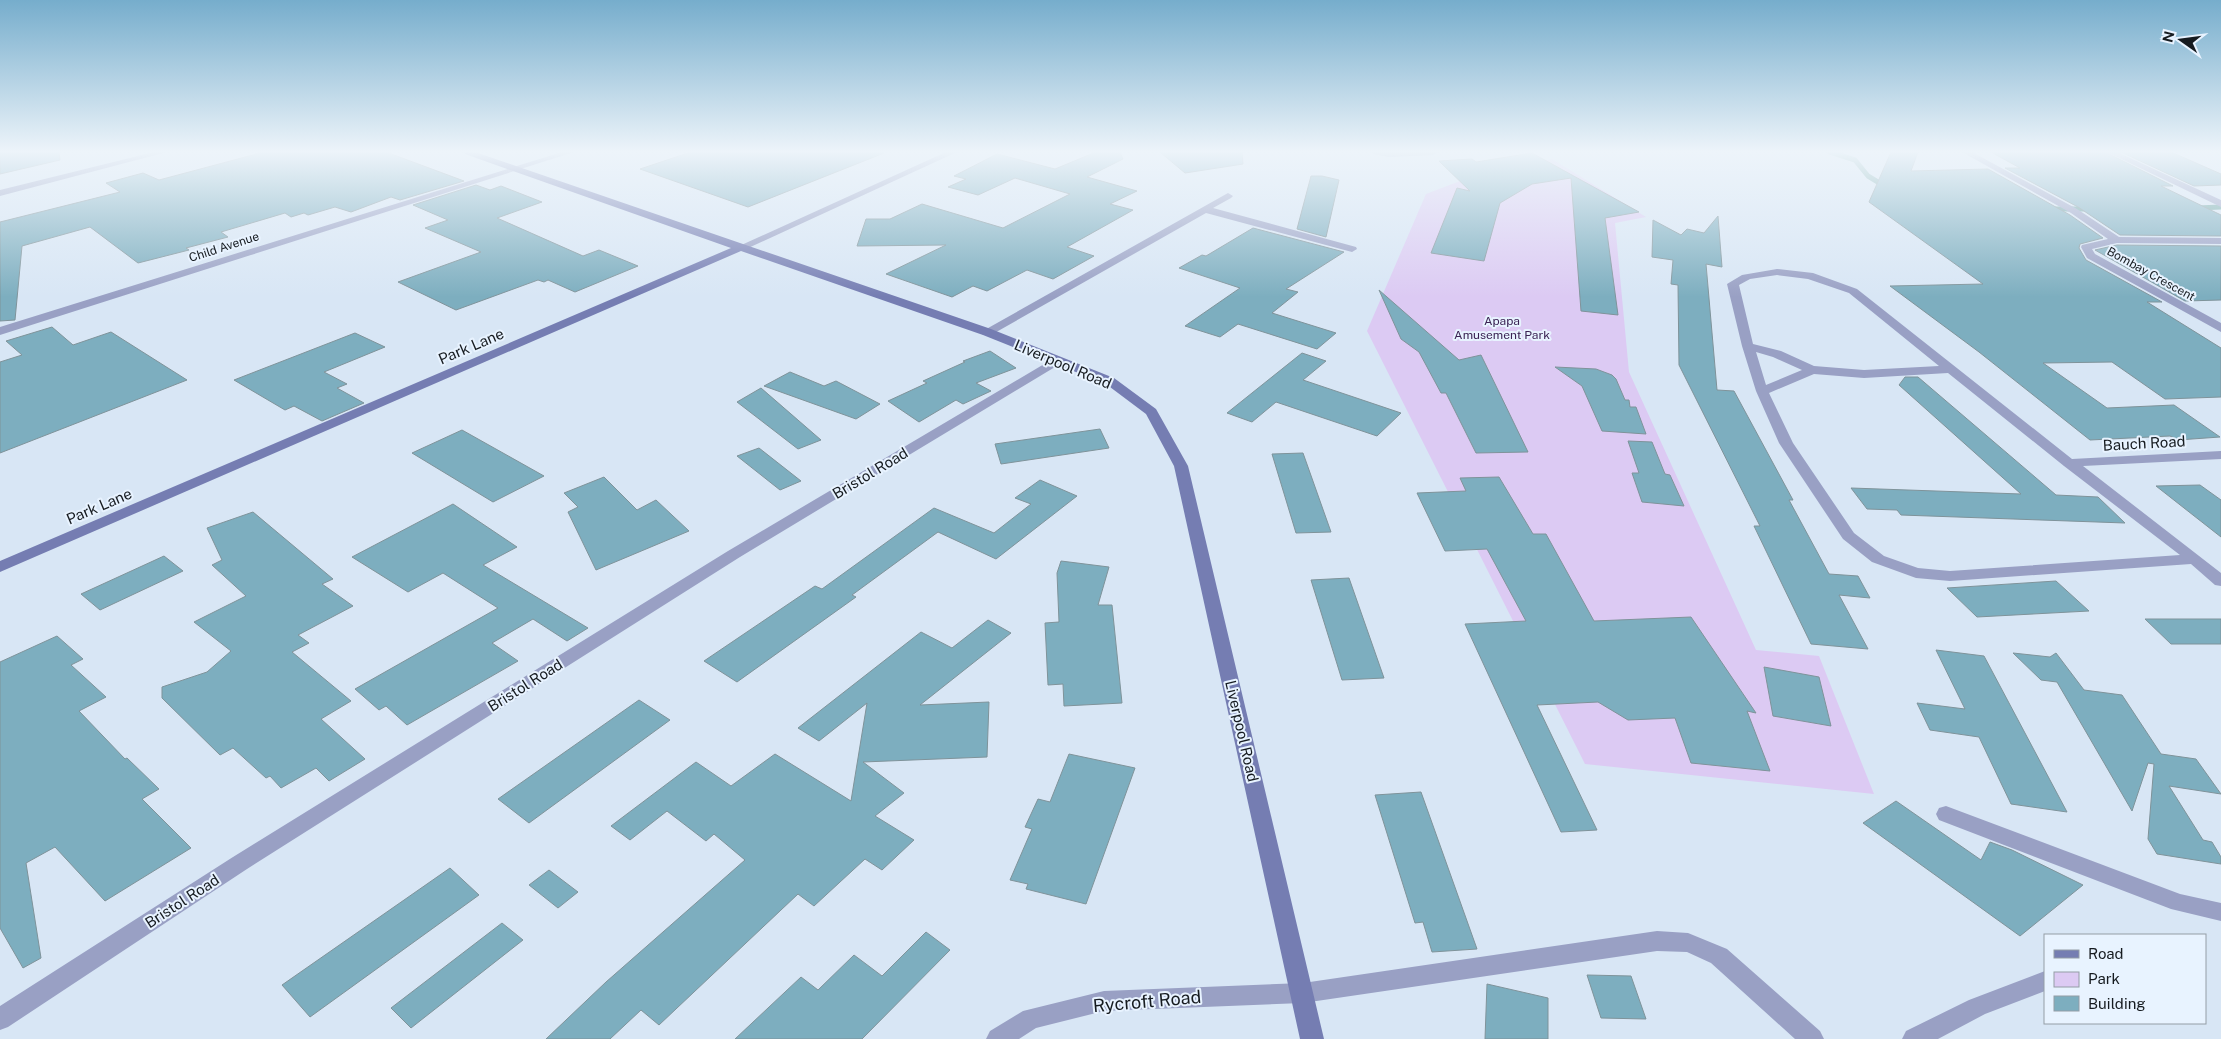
<svg xmlns="http://www.w3.org/2000/svg" width="2221" height="1039" font-family="'Public Sans',sans-serif">
<style>
.green{fill:#dccaf3}
.lines{fill:none;stroke-linecap:round;stroke-linejoin:round}
.stream{stroke:#6ca3a1;stroke-width:5}
.building{fill:#7daebf;stroke:#7f939a}
.street{fill:#99a0c4;fill-rule:evenodd}
.secondary{fill:#757db2;fill-rule:evenodd}
.labels{text-anchor:middle;dominant-baseline:central;stroke-width:4;stroke-linejoin:round;paint-order:stroke}
.far-street-label{font-size:12px;fill:#161b20;stroke:#e8f3ff}
.far-park-label{font-size:12px;fill:#3a2253;stroke:#e8f3ff}
.street-label{font-size:15px;fill:#161b20;stroke:#e8f3ff}
.near-street-label{font-size:18px;fill:#161b20;stroke:#e8f3ff}
</style>
<rect width="100%" height="100%" fill="#d8e6f5"/>
<!-- green -->
<path class="green" d="M1552,159L1646,217L1615,223L1629,372L1756,650L1819,656L1874,794L1585,764L1367,331L1426,194L1494,168Z"/>
<g class="lines">
<!-- stream -->
<path class="stream" d="M1830,152L1855,160L1868,176L1886,187
M2197,208L2221,207
M2049,209H2090"/>
</g>
<!-- building -->
<path class="building" d="M0,152H59L60,160L0,174Z
M264,152H386L464,181L400,200L391,197L351,212L335,207L308,215L304,213L291,217L285,213L221,232L228,237L186,248L189,250L138,263L90,227L22,246L15,320L0,321V222L120,192L106,183L143,173L159,180Z
M691,152H883L884,153L748,207L640,169Z
M1096,152H1120L1123,159L1087,177L1137,191L1110,204L1133,210L1067,247L1094,256L1053,279L1027,270L987,291L973,286L952,297L886,274L946,245L857,246L866,219H890L922,204L1003,228L1070,194L1015,178L978,195L948,187L966,179L954,176L997,154L1055,169Z
M1160,152H1242L1243,164L1185,173Z
M1891,152H1918L1911,171L1988,169L2070,215L2103,238L2080,244L2079,248L2086,260L2162,302H2147L2221,348V397L2165,399L2112,362L2043,363L2107,408L2174,405L2220,437L2178,440L2170,436L2090,440L1979,352L1890,286L1983,284L1869,202Z
M1991,152H2105L2173,186H2161L2221,215V236L2120,235L2078,207L2005,168H2020Z
M2121,152H2171L2221,174V185L2194,186Z
M1532,153L1639,212L1605,218L1618,315L1581,311L1571,178L1532,184L1500,203L1484,261L1431,253L1457,188L1470,191L1439,161L1472,159L1476,162Z
M1311,176H1322L1339,180L1326,237L1297,229Z
M476,185L490,190L501,186L542,202L497,218L583,256L599,250L638,266L575,292L548,280L544,282L538,280L456,310L398,282L481,252L425,228L448,220L413,205Z
M1718,216L1722,267L1706,264L1717,390L1734,391L1793,500H1789L1829,574L1858,576L1870,598L1839,595L1868,649L1811,644L1754,526H1760L1679,365L1678,285L1671,284L1673,260L1652,257L1653,220L1681,235L1687,229L1704,233Z
M1253,228L1344,252L1286,289L1298,292L1272,313L1336,333L1317,349L1238,324L1220,337L1185,326L1240,288L1179,268L1202,255L1206,256Z
M2117,245L2221,246V300L2185,301L2095,250Z
M1379,290L1459,360L1481,355L1528,452L1476,453L1446,393H1441L1419,352L1401,339Z
M52,327L73,345L111,332L187,380L0,453V362L22,355L6,341Z
M355,333L385,347L324,372L347,384L337,388L364,403L322,421L294,406L285,410L234,380Z
M990,351L1016,368L976,383L991,391L963,404L956,400L919,422L888,401L927,383L923,381L965,362L963,361Z
M1302,353L1326,361L1303,380L1401,413L1377,436L1276,402L1252,422L1227,413Z
M1555,367L1596,369L1612,375L1616,379L1625,400H1629L1630,407H1636L1646,434L1602,431L1582,386Z
M790,372L824,386L836,381L880,404L856,419L764,386Z
M1905,377H1918L2056,495L2098,497L2125,523L1901,515L1897,510L1867,509L1851,488L2021,494L1899,385Z
M761,388L821,440L798,449L737,402Z
M1100,429L1109,448L1001,464L995,444Z
M462,430L544,476L493,502L412,453Z
M1628,441L1652,442L1665,474L1670,475L1684,506L1642,502L1632,473H1639Z
M759,448L801,481L780,490L737,456Z
M1303,453L1331,532L1296,533L1272,454Z
M604,477L637,510L656,500L689,531L596,570L568,512L578,507L564,493Z
M1499,477L1533,534H1546L1594,621L1691,617L1756,713L1747,711L1770,771L1691,763L1675,718L1628,720L1598,702L1537,705L1597,830L1561,832L1465,624L1526,621L1487,549L1445,551L1417,493L1466,491L1460,478Z
M1040,480L1077,496L996,559L938,532L852,595L856,597L737,682L704,661L815,586L822,589L934,508L994,533L1031,504L1015,498Z
M2200,485L2221,500V537L2156,486Z
M453,504L517,547L483,565L588,628L567,641L533,619L492,643L518,661L407,725L386,706L379,710L355,689L498,608L443,573L408,592L352,557Z
M253,512L333,579L322,584L353,606L298,635L309,643L292,652L351,701L321,719L365,759L329,781L316,768L281,788L270,776L266,778L233,748L220,755L162,698V687L207,672L231,651L194,622L246,596L212,565L222,560L207,528Z
M164,556L183,571L100,610L81,594Z
M1061,561L1109,567L1098,605H1112L1122,703L1064,706L1063,684L1048,685L1045,623L1059,622L1057,573Z
M1349,578L1384,678L1342,680L1311,580Z
M2056,581L2089,611L1977,617L1947,588Z
M2145,619H2221V644H2171Z
M988,620L1011,633L920,705L989,702L987,757L863,762L904,793L875,816L914,840L882,870L865,859L814,906L798,894L659,1025L641,1010L610,1039H546L606,982L745,860L714,834L706,841L667,811L630,840L611,826L696,762L731,786L775,754L851,801L867,703L819,741L798,728L921,632L952,648Z
M57,636L83,659L71,665L106,697L79,711L125,759L127,758L159,789L142,799L191,848L105,901L55,847L26,863L41,958L23,968L0,928V662Z
M1936,650L1984,656L2067,812L2011,804L1979,737L1930,730L1917,703L1965,709Z
M2013,653L2050,657L2056,653L2084,690L2122,695L2161,754L2196,759L2221,794L2169,786L2203,840L2212,842L2221,857V864L2157,854L2148,839L2154,764L2148,763L2132,811L2057,682L2041,680Z
M1764,667L1819,677L1831,726L1773,716Z
M639,700L670,720L529,823L498,799Z
M1069,754L1135,768L1086,904L1026,889L1028,884L1010,880L1032,829L1025,827L1038,799L1050,802Z
M1421,792L1477,949L1432,952L1423,922L1415,923L1375,795Z
M1896,801L1981,860L1990,842L2012,850L2083,885L2020,936L1863,823Z
M450,868L479,895L310,1017L282,985Z
M549,870L578,892L558,908L529,885Z
M502,923L523,940L411,1028L391,1008Z
M926,932L950,950L862,1039H735L801,977L818,990L854,955L882,976Z
M1587,975L1631,976L1646,1019L1601,1018Z
M1487,984L1548,998V1039H1485Z"/>
<g class="lines">
<!-- street -->
<path class="street" d="M154,152H167L0,196V190Z
M562,152H574L0,335V327Z
M946,152H957L746,249H738L737,247Z
M1372,152H1437L1433,155L1389,157L1373,154Z
M1962,152H1972L2077,209L2119,237L2221,238V244L2117,243L2092,249L2095,254L2221,323V332L2087,258L2081,247L2082,245L2108,239L2071,213Z
M2107,152H2117L2221,200V207Z
M1228,193L1233,196L1231,198L1213,208L1356,247L1357,249L1352,252L1206,213L991,335H983L981,332Z
M1777,269L1813,273L1857,289L2072,459L2221,451V459L2083,466L2221,573V586L2215,585L2191,564L1950,581L1916,578L1872,562L1843,539L1779,443L1756,391L1742,346L1727,284L1742,275ZM1777,275L1808,279L1849,293L1939,366L1864,370L1814,366L1781,351L1753,344L1739,285L1750,279ZM1756,352L1773,357L1802,370L1766,385ZM1948,373L2064,466L2180,555L1950,571L1918,568L1884,556L1854,533L1793,443L1769,393L1814,374L1864,378Z
M1056,357L1062,361L1060,364L740,557L247,869L8,1027L0,1030V1006L233,857L728,551Z
M1946,806L2180,894L2221,903V921L2171,909L1939,820L1936,814L1939,808Z
M1657,931L1688,933L1727,949L1820,1031L1824,1039H1795L1711,963L1687,952L1657,951L1303,1003L1104,1011L1036,1028L1019,1039H986L990,1031L1023,1011L1104,991L1303,983Z
M2045,971V991L1985,1014L1938,1039H1902L1906,1031L1969,1000Z"/>
<!-- secondary -->
<path class="secondary" d="M464,152H475L991,329L1114,378L1156,409L1188,466L1324,1039H1300L1174,466L1146,414L1106,384L983,335L741,251L0,572V561L731,248L465,154Z"/>
</g>
<!-- sky -->
<linearGradient id="sky" x2="0" y2="1"><stop stop-color="#76adcc"/><stop offset="0.51" stop-color="#edf4fa"/><stop offset="1" stop-color="#edf4fa" stop-opacity="0"/></linearGradient>
<rect width="2221" height="297" fill="url(#sky)"/>
<g class="labels">
<!-- far-street labels -->
<g class="far-street-label">
<text transform="translate(224 247) rotate(-18)">Child Avenue</text>
<text transform="translate(2151 274) rotate(29)">Bombay Crescent</text>
</g>
<!-- far-park labels -->
<g class="far-park-label">
<text x="1502" y="321">Apapa<tspan x="1502" dy="14">Amusement Park</tspan></text>
</g>
<!-- street labels -->
<g class="street-label">
<text transform="translate(471 346) rotate(-23)">Park Lane</text>
<text transform="translate(1063 364) rotate(23)">Liverpool Road</text>
<text transform="translate(2144 443) rotate(-3)">Bauch Road</text>
<text transform="translate(870 473) rotate(-31)">Bristol Road</text>
<text transform="translate(99 506) rotate(-23)">Park Lane</text>
<text transform="translate(525 685) rotate(-32)">Bristol Road</text>
<text transform="translate(1242 731) rotate(77)">Liverpool Road</text>
<text transform="translate(182 901) rotate(-33)">Bristol Road</text>
</g>
<!-- near-street labels -->
<g class="near-street-label">
<text transform="translate(1147 1001) rotate(-5)">Rycroft Road</text>
</g>
</g>
<!-- legend -->
<rect x="2044" y="934" width="162" height="90" fill="#e8f3ff" stroke="#949da6"/>
<rect x="2054" y="950" width="25" height="8" fill="#757db2" stroke="#949da6"/>
<text x="2088" y="959" font-size="15" fill="#161b20">Road</text>
<rect x="2054" y="972" width="25" height="15" fill="#dccaf3" stroke="#949da6"/>
<text x="2088" y="984" font-size="15" fill="#161b20">Park</text>
<rect x="2054" y="996" width="25" height="15" fill="#7daebf" stroke="#949da6"/>
<text x="2088" y="1009" font-size="15" fill="#161b20">Building</text>
<!-- north arrow -->
<g transform="translate(2181 40) rotate(284)" stroke="#e8f3ff" stroke-width="4" paint-order="stroke">
<path d="M0-4L9 19L0 12L-9 19Z" fill="#161b20"/>
<text y="-8" font-size="14" font-weight="bold" text-anchor="middle" fill="#161b20">N</text>
</g>
</svg>
